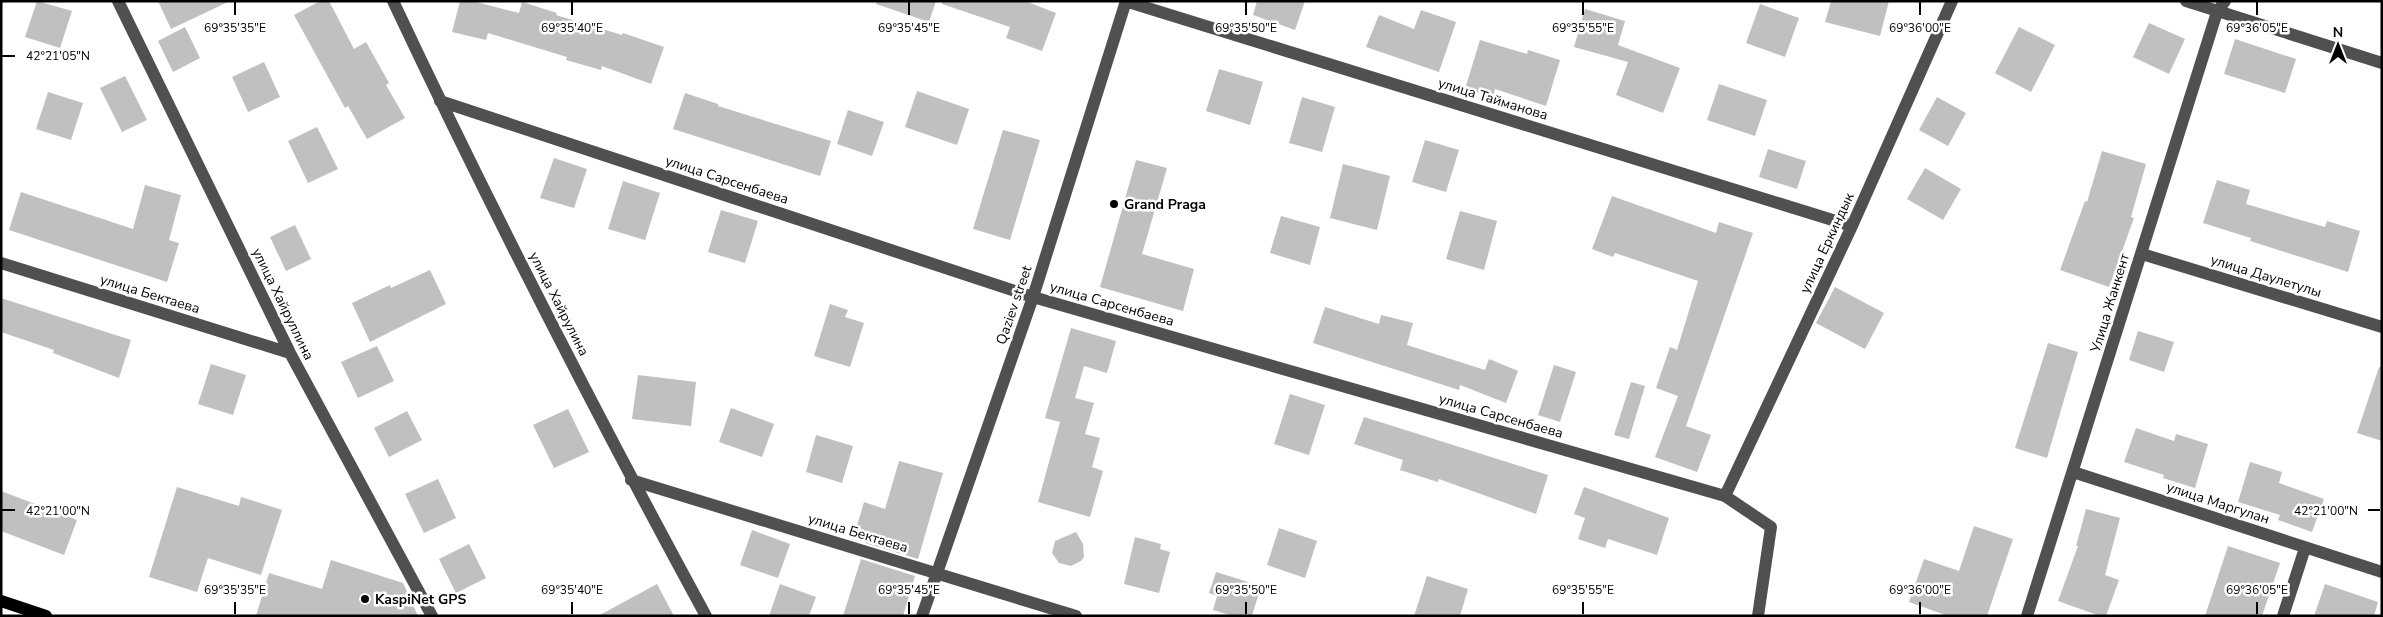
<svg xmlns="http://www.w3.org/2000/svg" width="2383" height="617" font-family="'Nunito Sans',sans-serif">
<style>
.building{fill:#c0c0c0}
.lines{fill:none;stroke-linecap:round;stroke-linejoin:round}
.minor{stroke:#505050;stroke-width:12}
.major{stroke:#000;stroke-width:12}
.ticks{fill:none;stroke:#000;stroke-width:2}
.poi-dot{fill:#000;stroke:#fff;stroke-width:2}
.labels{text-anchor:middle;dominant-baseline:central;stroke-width:5;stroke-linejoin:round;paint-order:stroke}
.street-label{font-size:14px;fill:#000;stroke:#fff}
.poi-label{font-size:14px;font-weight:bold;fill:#000;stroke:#fff;text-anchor:start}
.ticks-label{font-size:12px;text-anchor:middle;fill:#000;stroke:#fff;stroke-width:5;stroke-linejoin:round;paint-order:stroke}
</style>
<rect width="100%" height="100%" fill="#fff"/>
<!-- building -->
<path class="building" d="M37,1L72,11L60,48L25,37Z
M158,1H230L171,29Z
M320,1H329L354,49L366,42L389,83L386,85L405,118L367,139L348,106L345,108L294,15Z
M460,1H472L519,13L522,2L557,13L556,15L622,35L623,33L664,47L651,84L602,66L601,70L566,60L567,57L488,33L486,40L452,32Z
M877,1H936L929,22L876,4Z
M942,1H1025L1056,13L1042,51L1006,38L1010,27L942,4Z
M1257,1H1305L1295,30L1253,15Z
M1831,1H1889L1880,36L1825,22Z
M1760,4L1799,18L1785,57L1746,43Z
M1585,9L1625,21L1618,45L1680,68L1663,113L1616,95L1628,62L1574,47Z
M1421,10L1456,22L1439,72L1366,47L1379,15L1414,29Z
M2149,23L2185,39L2169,74L2133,57Z
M185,27L200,58L173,72L158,41Z
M2019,27L2055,45L2031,92L1995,73Z
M2235,39L2296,59L2285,93L2224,74Z
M1480,40L1527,54L1528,50L1560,60L1546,106L1495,89L1493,97L1465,89Z
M264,62L280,97L248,112L232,77Z
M1219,69L1263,82L1250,125L1206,111Z
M125,76L147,120L122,132L100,88Z
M1719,84L1767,100L1755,136L1707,120Z
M917,91L969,109L957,145L905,127Z
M48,92L83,103L71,140L36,129Z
M685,93L718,104V106L831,141L820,176L673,129Z
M1302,97L1335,107L1322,152L1289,143Z
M1937,97L1966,113L1948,146L1919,130Z
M848,110L884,122L872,156L837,144Z
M317,127L338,169L308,183L288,141Z
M1003,130L1040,140L1010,240L973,229Z
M1425,140L1459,150L1446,192L1412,182Z
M1768,149L1806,161L1797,189L1759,177Z
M2102,151L2146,164L2131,217L2134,218L2109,287L2060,270L2085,201L2087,202Z
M554,158L587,169L574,208L540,198Z
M1136,160L1167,168L1142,254L1194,269L1183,311L1100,287Z
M1343,164L1390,176L1377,230L1330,218Z
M1925,168L1961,189L1943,220L1907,199Z
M2217,180L2250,190L2246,204L2325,227L2327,221L2360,231L2348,272L2250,241L2251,238L2203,223Z
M623,181L660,193L645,240L608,229Z
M145,185L181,195L169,240L179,243L167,282L9,230L21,192L133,229Z
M1612,196L1716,233L1719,222L1753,233L1686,426L1711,435L1697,472L1655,457L1678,396L1656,388L1670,347L1677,350L1698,281L1615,253L1613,257L1592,249Z
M721,210L758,221L745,263L708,252Z
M1460,211L1497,221L1484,270L1446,259Z
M1281,216L1320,227L1310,265L1270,253Z
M295,225L311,259L286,271L270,237Z
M430,270L446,304L370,342L352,303L390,285L391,288Z
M1835,287L1884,313L1865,349L1816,323Z
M1,298L131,340L119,378L53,353L54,350L1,332Z
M830,304L848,310L845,317L864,323L850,367L814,356Z
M1325,307L1379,324L1381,315L1413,323L1407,345L1485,370L1489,359L1518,371L1506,403L1460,385L1459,390L1313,343Z
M1071,328L1116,341L1107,373L1084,366L1075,398L1094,403L1085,434L1100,438L1092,467L1103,471L1090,517L1038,502L1060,422L1045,418Z
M2138,331L2174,342L2164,372L2129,360Z
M2048,343L2078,352L2047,458L2015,448Z
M377,346L394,381L358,398L341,362Z
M211,364L246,375L233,415L198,404Z
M1554,365L1576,372L1560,422L1538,415Z
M2379,367H2382V441L2357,433Z
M638,375L696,382L691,426L632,419Z
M1631,382L1645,386L1629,439L1614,435Z
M1290,394L1325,405L1309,455L1274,444Z
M731,408L774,424L762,457L719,442Z
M568,409L589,452L554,468L533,425Z
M407,411L422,440L389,457L374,428Z
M1364,417L1548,475L1536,514L1439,479L1438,482L1400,470L1403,460L1354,444Z
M2136,428L2174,441L2176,434L2208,444L2195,488L2163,478L2164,475L2124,462Z
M816,435L853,446L842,483L806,472Z
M899,461L943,473L918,559L865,543L868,533L856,529L864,502L885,509Z
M2250,462L2282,472L2279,483L2324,499L2312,532L2278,520L2280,515L2238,502Z
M438,479L456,518L424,533L405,494Z
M177,487L239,506L241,497L282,510L261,575L208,558L197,592L149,577Z
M1584,487L1669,518L1657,555L1608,539L1605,548L1578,539L1585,518L1574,514Z
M1,491L77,520L64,555L1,531Z
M2086,509L2120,518L2105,575L2119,580L2106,616H2100L2058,601L2078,546H2076Z
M1974,526L2013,539L1987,616H1948L1909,602L1924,559L1959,571Z
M1279,528L1317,541L1305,578L1267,565Z
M752,530L790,544L778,578L740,565Z
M1076,532L1083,544L1084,557L1081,561L1071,566L1059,563L1052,553L1055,541Z
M1135,537L1161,544L1160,549L1170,552L1159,593L1124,584Z
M469,544L486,578L456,593L439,559Z
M2228,546L2280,563L2262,616H2205Z
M861,559L915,576L903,616H843Z
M331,560L403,583L418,616H256L269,573L322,589Z
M1216,572L1261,586L1252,616H1233L1213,610L1217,596L1209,593Z
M1427,576L1468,589L1460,616H1414Z
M657,584L674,616H598Z
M780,584L816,597L809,616H769Z
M2325,584L2378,602L2374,616H2314Z"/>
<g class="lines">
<!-- minor -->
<path class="minor" d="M118,1L290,353L432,616
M393,1C491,209 596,414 706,616
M1125,1L1852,226
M2186,1L2382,63
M440,101L1033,297L1725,496L1771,527L1758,616
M2142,254L2382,327
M1,263L290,353
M2073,472L2382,572
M631,480L1076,616
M1725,496L1852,226L1952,1
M922,616L1033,297L1126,1
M2027,616L2217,12L2225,1
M2283,616L2305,548"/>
<!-- major -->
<path class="major" d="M1,601L46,616"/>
</g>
<!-- ticks -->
<path class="ticks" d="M235,2V15M572,2V15M909,2V15M1246,2V15M1583,2V15M1920,2V15M2257,2V15M2,56H15M2,510H15M2368,510H2380M235,602V614M572,602V614M909,602V614M1246,602V614M1583,602V614M1920,602V614M2257,602V614"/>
<!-- markers -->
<g class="poi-dot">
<circle cx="1114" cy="204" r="5"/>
<circle cx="365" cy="599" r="5"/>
</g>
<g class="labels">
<!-- street labels -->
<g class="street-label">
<text transform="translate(1493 99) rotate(17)">улица Тайманова</text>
<text transform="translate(727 180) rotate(18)">улица Сарсенбаева</text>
<text transform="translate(1827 243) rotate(-65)">улица Еркиндык</text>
<text transform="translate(2266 276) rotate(17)">улица Даулетулы</text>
<text transform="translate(150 294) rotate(17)">улица Бектаева</text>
<text transform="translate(2110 303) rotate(-73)">Улица Жанкент</text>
<text transform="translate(283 304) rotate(64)">улица Хайруллина</text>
<text transform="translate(559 304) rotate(63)">улица Хайрулина</text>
<text transform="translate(1112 304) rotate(16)">улица Сарсенбаева</text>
<text transform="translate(1014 305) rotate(-71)">Qaziev street</text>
<text transform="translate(1501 416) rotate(16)">улица Сарсенбаева</text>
<text transform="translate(2218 503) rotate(18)">улица Маргулан</text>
<text transform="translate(858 533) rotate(17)">улица Бектаева</text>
</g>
<!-- poi labels -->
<g class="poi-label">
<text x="1124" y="204">Grand Praga</text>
<text x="375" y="599">KaspiNet GPS</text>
</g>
</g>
<g class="ticks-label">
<text x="235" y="32">69°35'35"E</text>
<text x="572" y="32">69°35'40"E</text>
<text x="909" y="32">69°35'45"E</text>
<text x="1246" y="32">69°35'50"E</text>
<text x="1583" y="32">69°35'55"E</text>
<text x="1920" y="32">69°36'00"E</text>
<text x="2257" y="32">69°36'05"E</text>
<text x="58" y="60">42°21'05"N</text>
<text x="58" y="515">42°21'00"N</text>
<text x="2326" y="515">42°21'00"N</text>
<text x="235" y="594">69°35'35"E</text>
<text x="572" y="594">69°35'40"E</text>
<text x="909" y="594">69°35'45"E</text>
<text x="1246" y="594">69°35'50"E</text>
<text x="1583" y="594">69°35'55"E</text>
<text x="1920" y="594">69°36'00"E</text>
<text x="2257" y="594">69°36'05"E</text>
</g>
<!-- border -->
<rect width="2383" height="617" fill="none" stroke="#000000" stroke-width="5"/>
<!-- north arrow -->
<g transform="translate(2338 45)" stroke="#ffffff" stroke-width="4" paint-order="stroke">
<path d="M0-4L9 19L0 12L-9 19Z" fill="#000000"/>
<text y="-8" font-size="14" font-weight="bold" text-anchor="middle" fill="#000000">N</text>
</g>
</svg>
